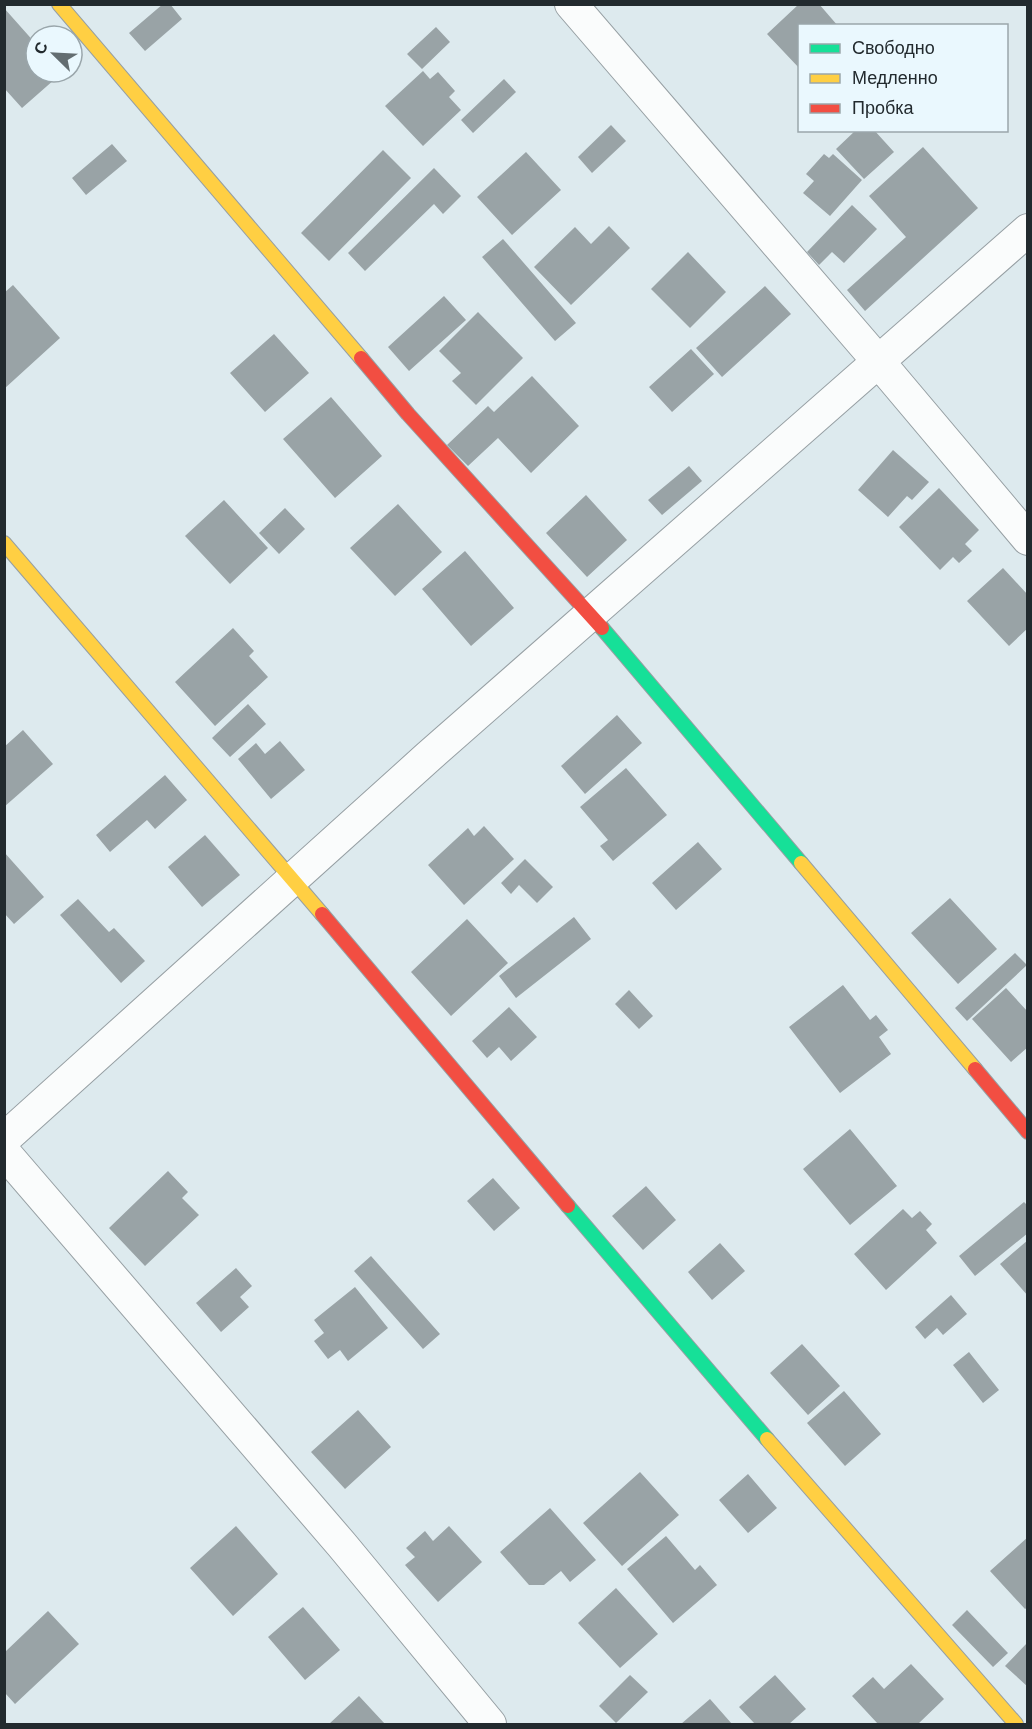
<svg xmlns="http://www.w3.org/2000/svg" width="1032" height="1729" font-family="Barlow,sans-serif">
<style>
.building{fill:#99a3a6}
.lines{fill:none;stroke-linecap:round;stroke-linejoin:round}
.street-casing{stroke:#969fa3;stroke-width:34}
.fast-casing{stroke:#969fa3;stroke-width:16}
.slow-casing{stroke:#969fa3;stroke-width:16}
.jam-casing{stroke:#969fa3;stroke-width:16}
.street{stroke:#fafcfc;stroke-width:32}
.fast{stroke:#16e098;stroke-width:14}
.slow{stroke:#ffcf43;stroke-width:14}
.jam{stroke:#f24e42;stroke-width:14}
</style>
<rect width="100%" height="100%" fill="#ddeaee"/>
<!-- building -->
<path class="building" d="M163,4H170L182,19L145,51L129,33Z
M799,4H819L838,26H800V69L767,34Z
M4,8L36,44V72H63L22,108L4,88Z
M436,27L450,42L422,69L407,54Z
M423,71L430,79L438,72L455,91L449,97L461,110L423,146L385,106Z
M504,79L516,92L473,133L461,120Z
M611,125L626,141L592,173L578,157Z
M856,130H874L894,152L864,179L836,149Z
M112,144L127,161L86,195L72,178Z
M923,147L978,208L865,311L847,290L906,237L869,196Z
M383,150L411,178L329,261L301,233Z
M526,152L561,190L512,235L477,197Z
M824,154L829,158L833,154L862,180L830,216L803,193L814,181L806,174Z
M434,168L461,196L443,214L434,204L365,271L348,253Z
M852,205L877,229L844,263L832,252L819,265L807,252Z
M609,226L630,248L571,305L534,267L575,227L591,244Z
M503,239L576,323L555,341L482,257Z
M688,252L726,292L690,328L651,289Z
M13,285L60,338L4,389V293Z
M765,286L791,314L722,377L696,348Z
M444,296L466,320L409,371L388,347Z
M478,312L523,358L476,405L452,381L461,373L439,351Z
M274,334L309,373L265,412L230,373Z
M691,349L714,374L672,412L649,387Z
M532,376L579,426L531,473L498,438L468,466L447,445L488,406L494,412Z
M331,397L382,456L335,498L283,439Z
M893,450L929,482L912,500L907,496L888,517L858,490Z
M689,466L702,481L662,515L648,500Z
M939,488L979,530L965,544L972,551L959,563L953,557L940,570L899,527Z
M586,495L627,540L587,577L546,533Z
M224,500L268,548L230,584L185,536Z
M398,504L442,552L395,596L350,548Z
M285,508L305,529L279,554L259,533Z
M465,551L514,608L471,646L422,589Z
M1003,568L1028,595V628L1009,646L967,601Z
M233,628L254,651L249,656L268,677L215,726L175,682Z
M248,704L266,724L230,757L212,738Z
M617,715L642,743L585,794L561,766Z
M23,730L53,764L4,807V747Z
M280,741L305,770L271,799L238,759L256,743L265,754Z
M626,768L667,815L613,861L600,846L608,840L580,807Z
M165,775L187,800L155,829L147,820L110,852L96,835Z
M484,826L514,859L464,905L428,865L468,828L474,836Z
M205,835L240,875L202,907L168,867Z
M698,842L722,869L676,910L652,883Z
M4,852L44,897L14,924L4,913Z
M525,859L553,887L537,903L519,885L511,894L501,883Z
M950,898L997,949L958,984L911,933Z
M78,899L109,932L114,928L145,961L121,983L60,915Z
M574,917L591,939L516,998L499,976Z
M467,919L508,963L451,1016L411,972Z
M1015,953L1027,965L967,1021L955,1008Z
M843,985L870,1020L876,1015L888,1030L879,1037L891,1054L840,1093L789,1027Z
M1006,988L1028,1012V1047L1011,1062L972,1019Z
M629,990L653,1016L639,1029L615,1004Z
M509,1007L537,1037L511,1061L499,1047L487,1058L472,1041Z
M850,1129L897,1186L850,1225L803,1169Z
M168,1171L188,1192L182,1198L199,1215L145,1266L109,1228Z
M493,1178L520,1208L494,1231L467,1201Z
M646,1186L676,1220L643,1250L612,1216Z
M1024,1202L1028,1206V1233L975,1276L959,1256Z
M903,1209L912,1218L920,1211L932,1224L926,1230L937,1243L886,1290L854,1254Z
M1028,1240V1296L1000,1264Z
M720,1243L745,1271L712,1300L688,1272Z
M371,1256L440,1334L423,1349L354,1271Z
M236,1268L252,1286L240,1297L249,1307L221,1332L196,1303Z
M355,1287L388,1328L348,1361L340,1350L328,1359L314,1341L324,1333L314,1320Z
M951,1295L967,1314L943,1335L937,1328L925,1339L915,1327Z
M802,1344L840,1386L808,1415L770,1373Z
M969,1352L999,1390L983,1403L953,1365Z
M844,1391L881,1434L845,1466L807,1423Z
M358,1410L391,1447L345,1489L311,1452Z
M640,1472L679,1515L622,1566L583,1523Z
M748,1474L777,1508L748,1533L719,1500Z
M550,1508L596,1560L570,1582L561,1571L544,1585H529L500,1552Z
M236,1526L278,1574L233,1616L190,1568Z
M449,1526L482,1562L438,1602L405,1565L415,1557L406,1548L425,1531L433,1541Z
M666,1536L695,1570L700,1565L717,1585L673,1623L627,1569Z
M1028,1537V1607L1025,1609L990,1571Z
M616,1588L658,1634L620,1668L578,1623Z
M303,1607L340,1650L305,1680L268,1637Z
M967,1610L1008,1653L993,1667L952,1625Z
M48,1611L79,1644L15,1704L5,1693V1652Z
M1028,1642V1687L1005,1666Z
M911,1664L944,1699L918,1724H878L852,1696L873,1677L884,1689Z
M630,1675L648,1692L616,1723L599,1706Z
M775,1675L806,1709L789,1724H755L739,1707Z
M359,1696L385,1724H329Z
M710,1699L732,1724H681Z"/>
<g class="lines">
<!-- street casing -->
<g class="street-casing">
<path id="street" d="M571,4L878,361L1028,539
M4,1139L428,757L1028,230
M4,1152L342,1545L490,1724"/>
</g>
<!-- fast casing -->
<g class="fast-casing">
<path id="fast" d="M602,628L801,863
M568,1206L767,1439"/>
</g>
<!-- slow casing -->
<g class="slow-casing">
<path id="slow" d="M59,4L361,358
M4,543L322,914
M801,863L975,1069
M767,1439L1016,1724"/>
</g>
<!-- jam casing -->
<g class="jam-casing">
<path id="jam" d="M361,358L408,414L602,628
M322,914L568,1206
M975,1069L1028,1132"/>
</g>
<!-- street -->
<use href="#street" class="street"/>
<!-- fast -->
<use href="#fast" class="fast"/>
<!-- slow -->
<use href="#slow" class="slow"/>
<!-- jam -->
<use href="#jam" class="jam"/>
</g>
<!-- border -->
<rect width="1032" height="1729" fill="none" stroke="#222a2e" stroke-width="12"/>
<!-- legend -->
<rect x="798" y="24" width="210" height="108" fill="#eaf8fe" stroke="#9aa6ab" stroke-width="1.5"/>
<rect x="810" y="44" width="30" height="9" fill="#16e098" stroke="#9aa6ab" stroke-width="1.5"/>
<text x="852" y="54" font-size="18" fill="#222a2e">Свободно</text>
<rect x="810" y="74" width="30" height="9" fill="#ffcf43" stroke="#9aa6ab" stroke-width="1.5"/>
<text x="852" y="84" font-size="18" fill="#222a2e">Медленно</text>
<rect x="810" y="104" width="30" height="9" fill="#f24e42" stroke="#9aa6ab" stroke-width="1.5"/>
<text x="852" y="114" font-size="18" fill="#222a2e">Пробка</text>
<!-- north arrow -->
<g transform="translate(54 54) rotate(294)"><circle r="28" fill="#eaf8fe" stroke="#9aa6ab" stroke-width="1.5"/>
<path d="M0-4.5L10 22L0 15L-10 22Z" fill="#636d71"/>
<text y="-9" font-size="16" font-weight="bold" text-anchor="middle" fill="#222a2e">С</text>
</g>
</svg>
